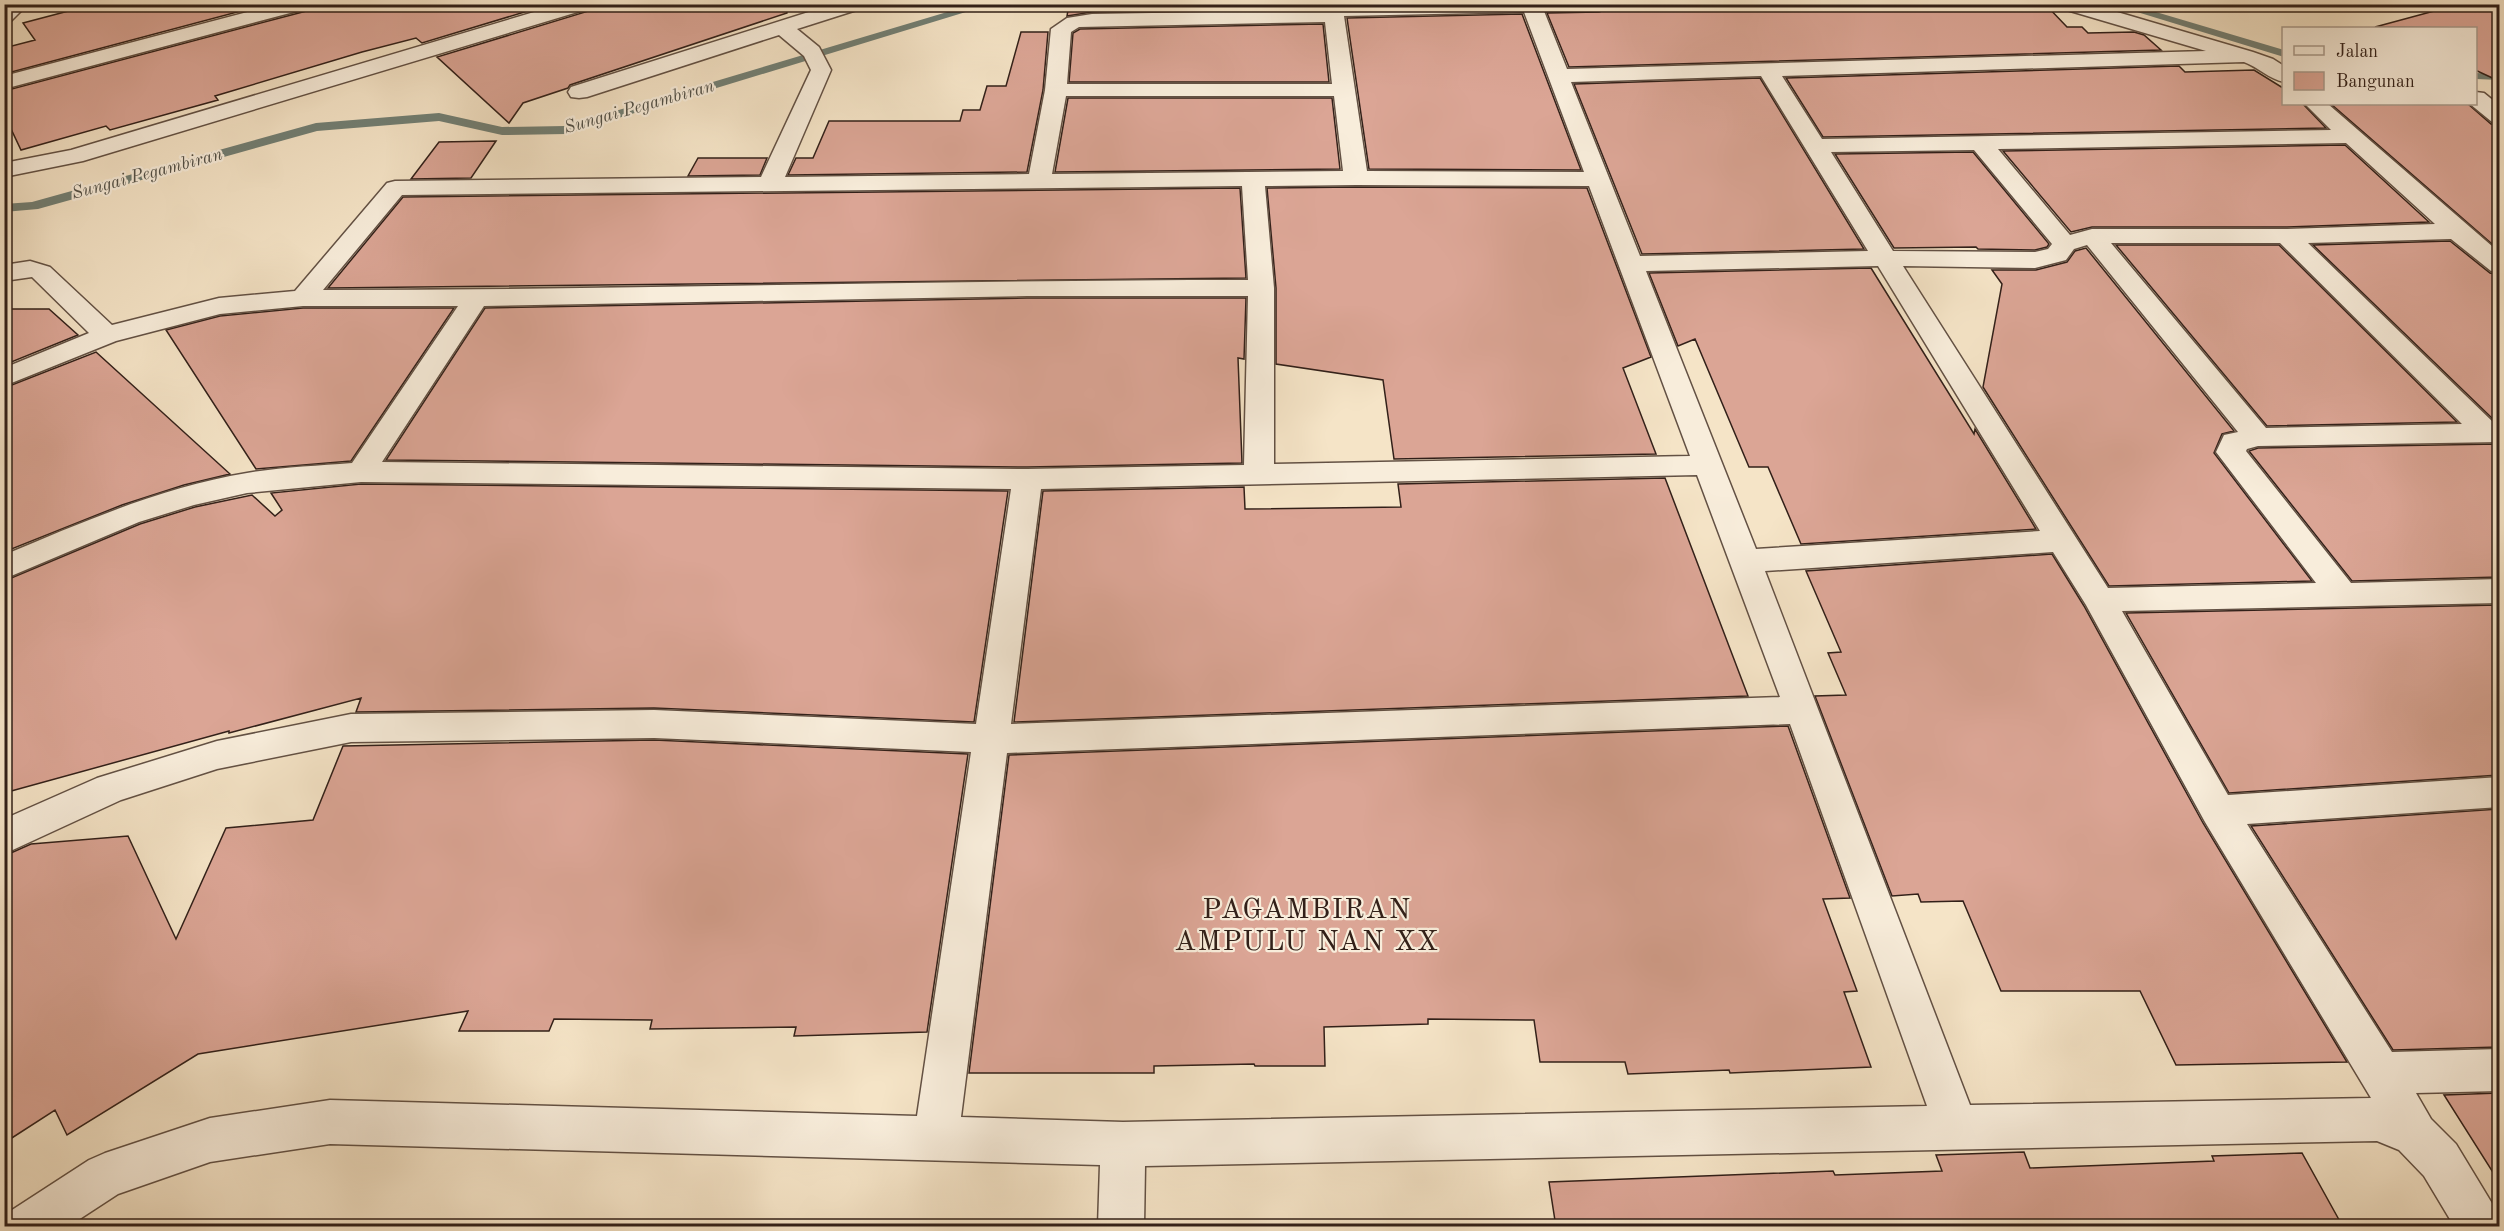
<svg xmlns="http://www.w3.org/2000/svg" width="2504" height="1231" font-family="'Old Standard TT',serif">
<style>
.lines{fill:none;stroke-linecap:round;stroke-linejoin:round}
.stream{fill:#727f74;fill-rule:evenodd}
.building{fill:#dba595;stroke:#322019;stroke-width:1.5}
.minor-casing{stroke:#635144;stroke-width:3}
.minor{fill:#f8eddb;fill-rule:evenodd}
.labels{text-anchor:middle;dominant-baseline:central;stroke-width:4.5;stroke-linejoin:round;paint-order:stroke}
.far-water-label{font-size:18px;font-style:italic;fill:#525047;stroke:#f8eddb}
.near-quarter-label{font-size:28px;letter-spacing:1.5px;fill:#322019;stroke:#f8eddb}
</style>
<rect width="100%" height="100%" fill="#f5e4c7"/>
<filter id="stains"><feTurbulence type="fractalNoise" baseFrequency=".00333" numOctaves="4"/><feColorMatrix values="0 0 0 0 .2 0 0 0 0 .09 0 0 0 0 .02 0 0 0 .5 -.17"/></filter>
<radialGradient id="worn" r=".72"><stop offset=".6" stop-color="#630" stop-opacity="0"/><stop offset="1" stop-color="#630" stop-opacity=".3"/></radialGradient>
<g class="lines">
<!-- stream -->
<path class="stream" d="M974,4H992L566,134L502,135L439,121L317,131L38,209L4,212V204L32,202L316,123L439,113L502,127L565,126Z
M2111,4H2129L2284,50V57Z
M2476,73L2500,74V80L2476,79Z"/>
</g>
<!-- building -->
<path class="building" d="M95,4H267L4,74V48L35,40L23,23Z
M313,4H551L422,43L416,38L362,52L215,96L218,100L110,130L106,126L21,150L4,114V91L310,10Z
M595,4H786L787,13L570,85L568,88L523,103L509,123L437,57L592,10Z
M1069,4H1320V8L1092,12L1067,16Z
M2045,4L2067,27H2082L2088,33L2134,32L2144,35L2161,50L1569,67L1547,13L1599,12L1608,9L1736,8L1761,5Z
M2460,4H2499V81L2475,70V28L2375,27Z
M1522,14L1581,170L1369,169L1347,18Z
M1323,24L1329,82H1069L1073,33L1080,29Z
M1021,32H1048L1043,90L1027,172L788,175L796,158H813L829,121H960L963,110H980L987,86H1006Z
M2179,66L2185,72L2254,70L2283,88V104H2303L2326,128L1823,137L1786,78Z
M1760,78L1864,249L1642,254L1574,84Z
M1068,98H1332L1340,169L1055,172Z
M2331,104H2468L2491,124L2499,125V250Z
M496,141L471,178L411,179L439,142Z
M2345,145L2429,222L2287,227H2092L2071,232L2003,151Z
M1973,152L2049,244L2047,247L2035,250L1978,249L1976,247L1894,248L1835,154Z
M698,158H767L760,175L688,176Z
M1356,187L1587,188L1651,357L1623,368L1656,454L1394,459L1383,380L1276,364V288L1267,188Z
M1240,188L1246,278L328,288L403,197Z
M2450,241L2490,273L2499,275V422H2496L2313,245Z
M2116,245H2279L2457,422L2267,426Z
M2086,248L2234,431L2222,434L2214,453L2312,581L2109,586L1983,387L2002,284L1992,270H2036L2067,262L2075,251Z
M1871,268L1974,434L1975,429L2036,529L1801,544L1768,467H1749L1695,339L1678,346L1649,273Z
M1027,298H1246L1244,359L1238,358L1242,463L1027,467L386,460L485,308Z
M303,308H454L351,461L256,469L166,330L220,316Z
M4,309H49L78,335L4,365Z
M96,352L230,474L184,485L122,505L4,552V388Z
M2499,444V577L2352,581L2249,451L2258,448Z
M1665,478L1748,696L1014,722L1043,491L1244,487L1245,509L1401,507L1398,484Z
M361,484L1008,491L974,722L654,708L356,712L361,698L229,733V731L4,793V581L140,524L195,507L252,495L275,516L282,510L271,493Z
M2052,554L2084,606L2203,823L2347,1062L2176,1065L2140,991H2001L1963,901L1921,902L1918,894L1892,896L1815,696L1846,695L1828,653L1841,652L1806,571Z
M2499,605V775L2229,793L2126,613Z
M1788,726L1850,898L1823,899L1857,991L1844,992L1871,1067L1730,1073L1729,1070L1628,1074L1625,1062H1540L1534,1020L1428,1019V1024L1324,1027L1325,1066H1255L1254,1064L1154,1066V1073H969L1009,755Z
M654,740L968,754L927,1032L794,1036L796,1027L650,1029L652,1020L554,1019L549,1031H459L468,1011L198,1054L67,1135L55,1110L4,1143V856L31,844L128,836L176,939L226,828L313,820L343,746Z
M2499,809V1047L2393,1050L2251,826Z
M2499,1093V1182L2444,1095Z
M2024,1152L2030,1168L2214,1161L2212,1156L2302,1153L2343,1227H1556L1549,1182L1833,1171L1835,1175L1942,1171L1936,1155Z"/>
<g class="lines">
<!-- minor casing -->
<g class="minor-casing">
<path id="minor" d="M7,4H28L11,21L4,23V6Z
M278,4H311L309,8L4,89V76Z
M561,4H593L591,8L83,161L4,177V163L71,150Z
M834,4H865L863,8L797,29L819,47L831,70L785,177L1029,174L1045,90L1051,29L1067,18L1092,14L1323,10L1322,4H1608L1606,8L1599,10L1544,11L1567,69L2206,51L2060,8L2058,4H2090L2253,52L2273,59L2284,66V82C2269,79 2258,67 2244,62L1782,76L1822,139L2331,130L2305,104H2328L2500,253V273L2491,271L2451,239L2308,243L2495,424H2500V442L2258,446L2247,449L2246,451L2351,583L2500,579V603L2122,611L2228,795L2500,777V807L2247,824L2392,1052L2500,1049V1091L2416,1093L2431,1119L2456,1144L2496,1210L2500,1226H2454L2424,1176L2399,1150L2377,1141L1145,1166L1144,1226H1098L1100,1165L330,1144L210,1162L118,1194L69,1226H5L12,1210L89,1160L105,1153L210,1118L330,1100L917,1116L971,752L654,738L351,742L217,769L121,800L4,854V819L97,778L217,741L351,714L654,710L976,724L1011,489L361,482L247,493L194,505L139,522L4,579V555C83,522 162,487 247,473C281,467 317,466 352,463L458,306H303L220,314L116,341L4,386V368L89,333L32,277L4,281V265L30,261L50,267L112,325L219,298L295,291L387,183L395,181L761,177L811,70L804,56L779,35L587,97L579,98L571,97L568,92L571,87ZM1524,12L1584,172L1367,171L1344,16ZM1325,22L1332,84H1067L1071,32L1079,27ZM1761,76L1868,251L1640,256L1571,82ZM1066,96H1334L1343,171L1052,174ZM2346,143L2435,224L2287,229H2092L2070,235L1998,149ZM1974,150L2052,244L2048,249L2035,252L1893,251L1831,152ZM1356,185L1589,186L1690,456L1274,464V288L1265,186ZM1242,186L1248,280C939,280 631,290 323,290L402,195ZM2111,243H2280L2462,424L2266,428ZM2087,245L2238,432L2224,435L2216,452L2316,583L2108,588L1903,266L2035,268L2066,260L2074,249ZM1878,266L2040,531L1756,549L1646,271ZM1027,296H1248L1244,465L1027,469L382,462L484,306ZM1697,475L1780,697L1011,724L1041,489ZM2053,552L2086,605L2205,822L2371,1098L1970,1105L1765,571ZM1790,724L1927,1106L1123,1122L961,1117L1007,753Z
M2476,92L2484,93L2500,106V123L2492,122L2470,104H2476Z"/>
</g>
<!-- minor -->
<use href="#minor" class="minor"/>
</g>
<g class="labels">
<!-- far-water labels -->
<g class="far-water-label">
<text transform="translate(639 107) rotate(-16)">Sungai Pegambiran</text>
<text transform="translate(147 174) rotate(-15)">Sungai Pegambiran</text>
</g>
<!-- near-quarter labels -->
<g class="near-quarter-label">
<text x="1307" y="911">PAGAMBIRAN<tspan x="1307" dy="32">AMPULU NAN XX</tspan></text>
</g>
</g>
<!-- margin -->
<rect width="2504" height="1231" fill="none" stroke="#f5e4c7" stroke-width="24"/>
<rect x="6" y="6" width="2492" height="1219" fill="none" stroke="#322019" stroke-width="3"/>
<rect x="12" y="12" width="2480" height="1207" fill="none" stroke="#322019" stroke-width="1.5"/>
<!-- legend -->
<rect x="2282" y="27" width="195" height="78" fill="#f8eddb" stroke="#a99b8d" stroke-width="1.5"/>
<rect x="2294" y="46" width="30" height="9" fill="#f8eddb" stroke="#a99b8d" stroke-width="1.5"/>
<text x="2336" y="57" font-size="18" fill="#322019">Jalan</text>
<rect x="2294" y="72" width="30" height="18" fill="#dba595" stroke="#a99b8d" stroke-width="1.5"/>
<text x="2336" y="87" font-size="18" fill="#322019">Bangunan</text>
<rect width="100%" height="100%" filter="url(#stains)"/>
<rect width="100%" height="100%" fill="url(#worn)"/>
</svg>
